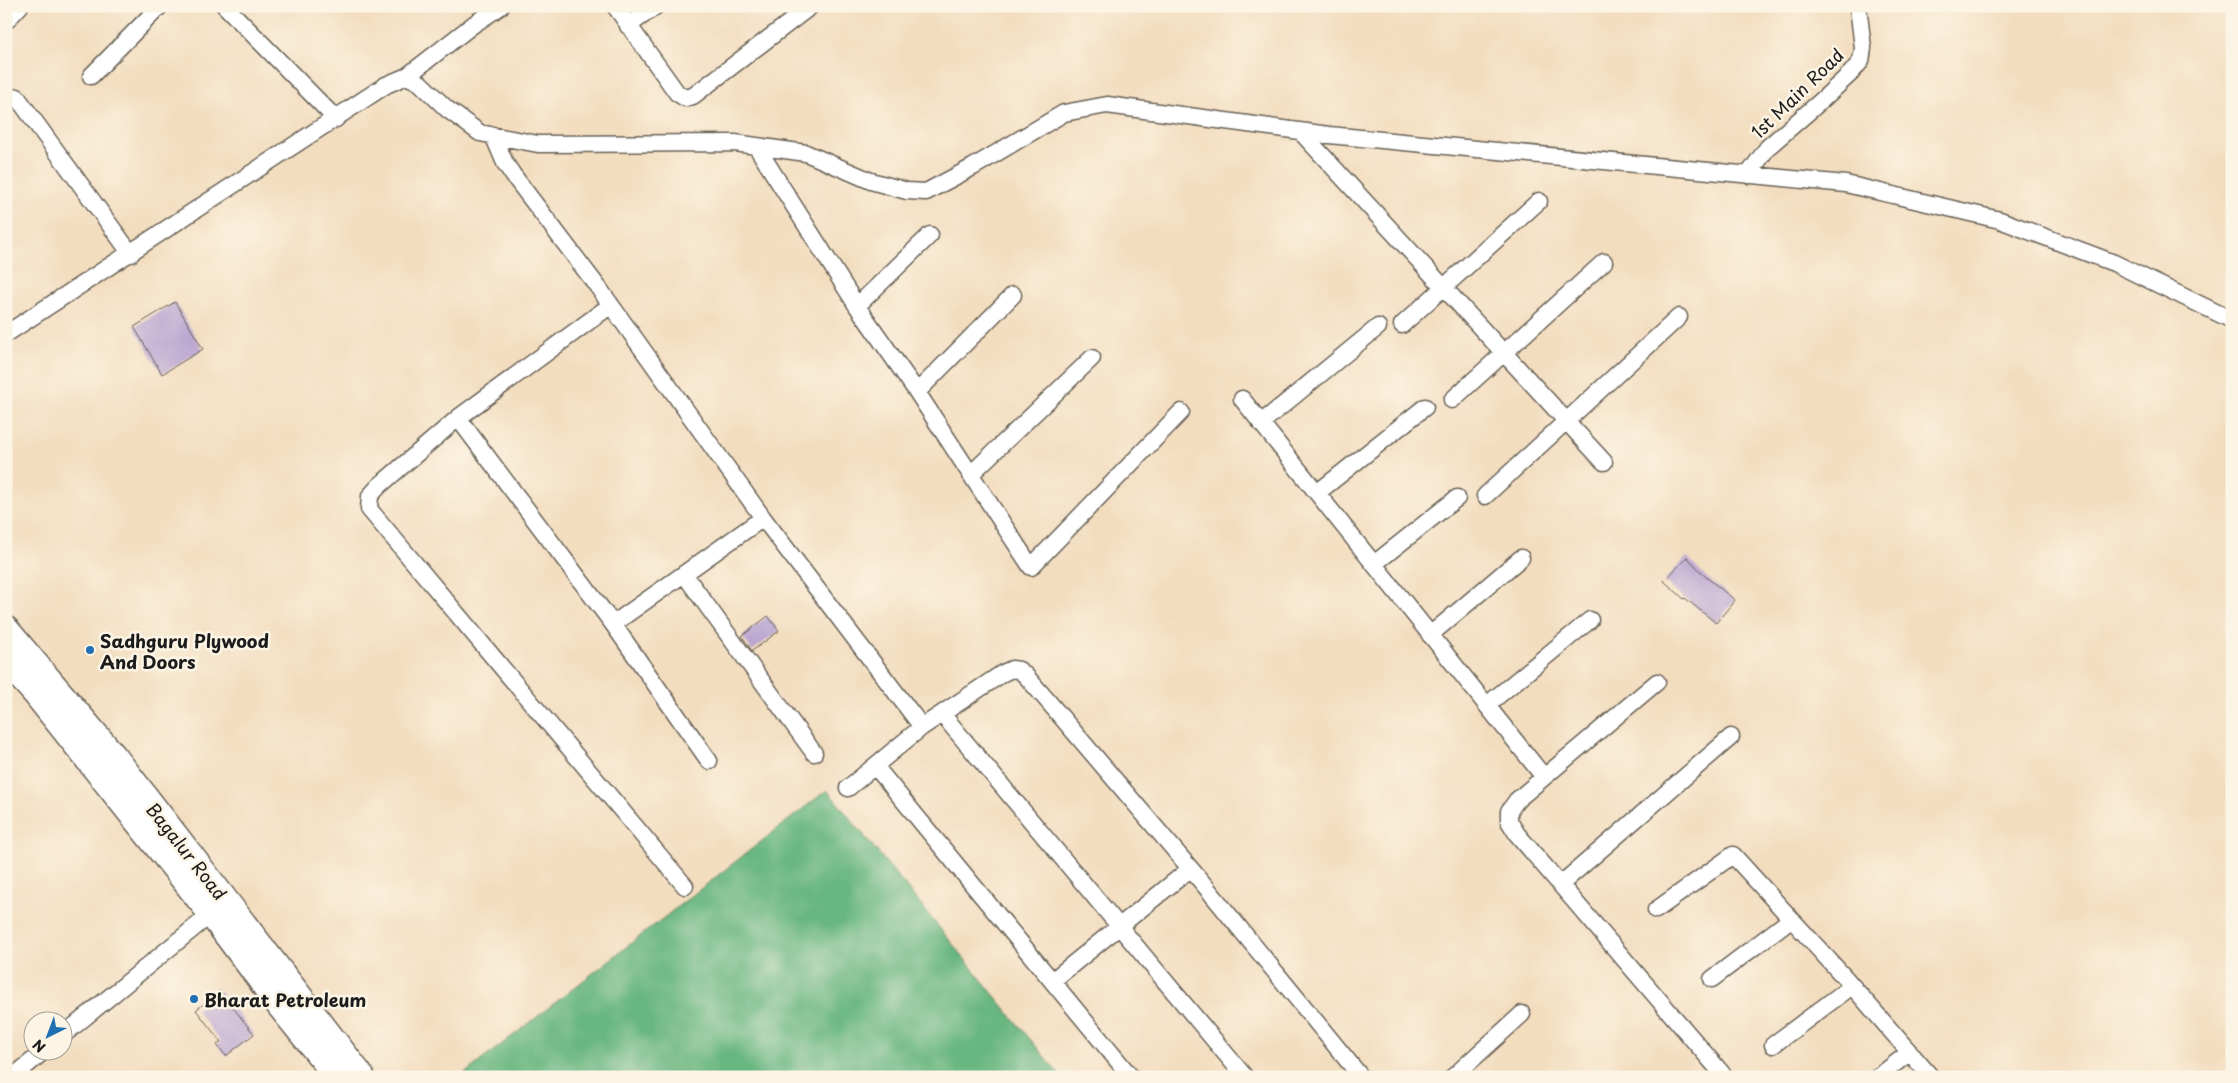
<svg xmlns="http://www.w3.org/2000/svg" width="2238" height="1083" font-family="'Playpen Sans',sans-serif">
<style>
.forest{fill:#67b680;stroke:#42694e}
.building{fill:#baa6d1}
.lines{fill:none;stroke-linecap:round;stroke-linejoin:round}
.minor-casing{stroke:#676055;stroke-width:19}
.primary-casing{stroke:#676055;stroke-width:28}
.minor{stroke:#fff;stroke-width:16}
.primary{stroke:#fff;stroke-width:25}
.poi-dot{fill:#1f6fb2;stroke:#fcf5e5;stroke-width:2}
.labels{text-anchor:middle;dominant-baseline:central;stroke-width:5;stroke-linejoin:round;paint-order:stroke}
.street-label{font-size:18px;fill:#1c1c1c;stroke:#fcf5e5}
.poi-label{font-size:18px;font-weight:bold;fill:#1c1c1c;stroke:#fcf5e5;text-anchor:start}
</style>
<rect width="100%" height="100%" fill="#fcf5e5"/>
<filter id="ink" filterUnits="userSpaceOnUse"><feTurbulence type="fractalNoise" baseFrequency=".02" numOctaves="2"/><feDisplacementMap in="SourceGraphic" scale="10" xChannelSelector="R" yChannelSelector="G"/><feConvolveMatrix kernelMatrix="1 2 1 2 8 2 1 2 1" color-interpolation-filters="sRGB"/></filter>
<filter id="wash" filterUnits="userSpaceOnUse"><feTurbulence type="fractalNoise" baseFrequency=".0096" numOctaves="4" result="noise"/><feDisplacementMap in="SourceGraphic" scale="20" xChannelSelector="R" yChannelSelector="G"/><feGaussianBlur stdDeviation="1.12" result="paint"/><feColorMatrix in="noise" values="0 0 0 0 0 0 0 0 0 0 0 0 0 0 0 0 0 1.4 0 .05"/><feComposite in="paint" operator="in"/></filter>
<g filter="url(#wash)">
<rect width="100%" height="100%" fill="#f3ddbf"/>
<!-- forest -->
<path class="forest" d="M827,790L1061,1077H460Z"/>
<g id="blocks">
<!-- building -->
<path class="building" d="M175,302L203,349L162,374L134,327Z
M1687,557L1706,577L1735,600L1716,623L1685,598L1684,599L1664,581Z
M768,616L779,631L752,651L742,636Z
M220,991L254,1034L226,1056L217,1045L221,1042L196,1010Z"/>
</g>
</g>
<g filter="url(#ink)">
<use href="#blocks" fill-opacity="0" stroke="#676055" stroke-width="1"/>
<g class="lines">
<!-- minor casing -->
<g class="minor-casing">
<path id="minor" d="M225,6L336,119
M615,6L677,93L685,98L693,96L811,6
M6,21L20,6
M628,26L656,6
M91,76L160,6
M407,76L474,24L501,6
M17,97L131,254
M1300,131L1604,462
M493,135L505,163L513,175L598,287L763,518L922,727
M756,146L857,306L917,392L1031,567L1181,412
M1748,175L1768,147L1821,101L1851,73L1861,61L1863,48L1858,6
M611,305L458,418L379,486L370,496L369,509L685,886
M857,306L930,235
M1402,325L1539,201
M6,334L386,85L407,76L420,83L447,109L480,133L538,144L735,143L806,153L871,181L907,191L926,192L973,167L1064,113L1107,105L1329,135L1846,184L2000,220L2114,263L2232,320
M917,392L1013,295
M1242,399L1544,777
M1452,400L1604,262
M458,418L613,624L709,761
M1261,423L1378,327
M971,474L1092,358
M1317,493L1425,407
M1485,496L1679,317
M1374,564L1457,498
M684,574L814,753
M613,624L763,518
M1430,635L1521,558
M1657,682L1517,800L1509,811V821L1517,834L1725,1077
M1487,705L1590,620
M942,714L1245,1077
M875,766L1131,1077
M848,788L922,727L1003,673L1012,669L1019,670L1026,676L1046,699L1206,887L1361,1077
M1561,884L1731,737
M1656,910L1733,855L1847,980L1931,1077
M1712,979L1791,919
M1052,981L1190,869
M62,1036L211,914
M1773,1045L1852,986
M13,1077L45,1050
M1453,1077L1522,1014
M1878,1077L1910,1052"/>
</g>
<!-- primary casing -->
<g class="primary-casing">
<path id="primary" d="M6,629L114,756L362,1077
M6,661L34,692L211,914L282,1009L337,1077"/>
</g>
<!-- minor -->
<use href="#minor" class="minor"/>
<!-- primary -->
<use href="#primary" class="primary"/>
</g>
</g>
<!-- markers -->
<g class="poi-dot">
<circle cx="90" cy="650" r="5"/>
<circle cx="194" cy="999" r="5"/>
</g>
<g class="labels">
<!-- street labels -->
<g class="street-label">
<text transform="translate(1797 93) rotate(-44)">1st Main Road</text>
<text transform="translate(187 851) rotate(52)">Bagalur Road</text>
</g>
<!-- poi labels -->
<g class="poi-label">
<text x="100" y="640">Sadhguru Plywood<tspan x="100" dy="21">And Doors</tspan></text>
<text x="204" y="999">Bharat Petroleum</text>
</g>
</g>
<!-- margin -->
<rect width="2238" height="1083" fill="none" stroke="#fcf5e5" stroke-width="25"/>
<!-- north arrow -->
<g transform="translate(48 1036) rotate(222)"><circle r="24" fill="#fcf5e5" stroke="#a29e95"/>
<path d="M0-4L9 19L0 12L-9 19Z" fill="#1f6fb2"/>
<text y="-8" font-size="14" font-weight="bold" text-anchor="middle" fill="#1c1c1c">N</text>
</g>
</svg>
